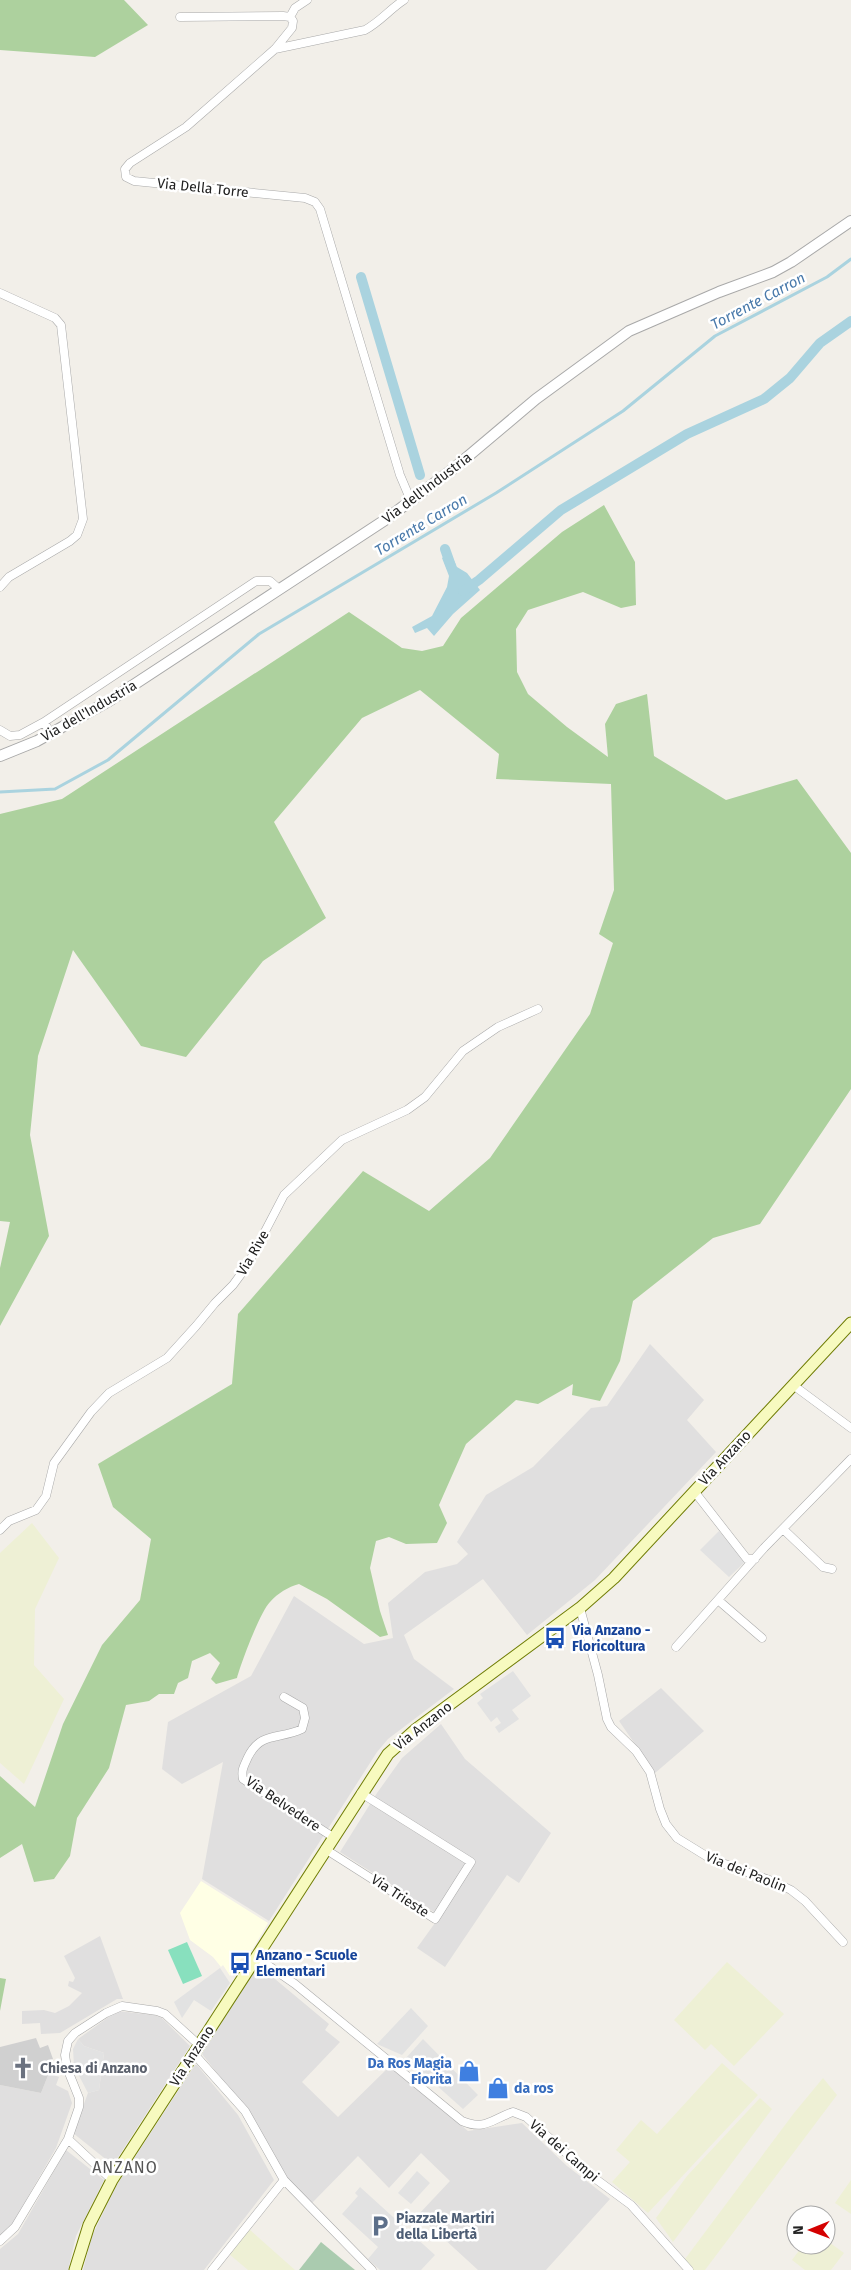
<svg xmlns="http://www.w3.org/2000/svg" width="851" height="2270" font-family="'Fira Sans',sans-serif">
<style>
.residential{fill:#e0dfdf}
.education{fill:#ffffe5}
.religious{fill:#d0d0d0}
.farmland{fill:#eef0d5}
.forest{fill:#add19e}
.cemetery{fill:#aacbaf}
.pitch{fill:#88e0be}
.parking{fill:#e2e2e2}
.water{fill:#aad3df}
.lines{fill:none;stroke-linecap:round;stroke-linejoin:round}
.stream{stroke:#aad3df;stroke-width:3}
.canal{stroke:#aad3df;stroke-width:10}
.minor-casing{stroke:#a9a9a9;stroke-width:9}
.tertiary-casing{stroke:#a9a9a9;stroke-width:12}
.secondary-casing{stroke:#707d05;stroke-width:13}
.minor{stroke:#fff;stroke-width:8}
.tertiary{stroke:#fff;stroke-width:10}
.secondary{stroke:#f7fabf;stroke-width:11}
.labels{text-anchor:middle;dominant-baseline:central;stroke-width:5;stroke-linejoin:round;paint-order:stroke}
.street-label{font-size:14px;fill:#222;stroke:#fff}
.transit-label{font-size:14px;font-weight:bold;fill:#164399;stroke:#fff;text-anchor:start}
.shop-label{font-size:14px;font-weight:bold;fill:#366cbe;stroke:#fff;text-anchor:end}
.worship-label{font-size:14px;font-weight:bold;fill:#5b616d;stroke:#fff;text-anchor:start}
.service-label{font-size:14px;font-weight:bold;fill:#4e5e75;stroke:#fff;text-anchor:start}
.water-label{font-size:15px;font-style:italic;fill:#4a7aab;stroke:#fff}
.quarter-label{font-size:16px;letter-spacing:1px;fill:#555;stroke:#fff}
</style>
<rect width="100%" height="100%" fill="#f2efe9"/>
<!-- residential -->
<path class="residential" d="M650,1344L704,1400L687,1420L716,1452L595,1580L527,1635L483,1579L404,1635L414,1659L454,1689L388,1739L377,1752L269,1921L202,1879L223,1762L182,1784L162,1769L168,1722L251,1676L294,1596L364,1644L393,1638L388,1603L425,1572L457,1564L468,1554L457,1542L486,1495L533,1467L591,1408L607,1406Z
M661,1688L704,1731L655,1773L619,1721Z
M441,1724L465,1759L551,1833L519,1883L507,1875L445,1967L417,1948L440,1916L340,1852L377,1793L402,1758Z
M100,1936L123,1999H117L60,2033L41,2034L40,2023L22,2024V2011L44,2010L55,2013L69,2006L82,1993L68,1986L69,1981L73,1982L75,1978L64,1956Z
M255,1969H263L329,2024L325,2030L340,2042L302,2082L338,2117L390,2066L468,2131L522,2123L567,2166L610,2199L546,2270H478L418,2215L450,2181L421,2153L389,2188L358,2156L312,2203L281,2174L248,2112L202,2054Z
M117,2011L154,2015L162,2018L190,2046L113,2165L73,2133L88,2093L99,2090L104,2053L84,2046L78,2039Z
M195,2065H197L238,2115L274,2180L204,2270H83L92,2236L116,2186Z
M49,2073L59,2077L56,2085L68,2091L72,2103L56,2148L11,2226L0,2235V2085L41,2093Z
M66,2150L104,2180L76,2236L68,2270H0V2249L18,2234Z"/>
<!-- education -->
<path class="education" d="M201,1881L268,1923L252,1950L246,1951L230,1976L223,1965L221,1967L213,1957L190,1940L180,1913Z"/>
<!-- religious -->
<path class="religious" d="M36,2038L40,2048L48,2045L53,2059L45,2062L49,2073L41,2093L0,2085V2047Z"/>
<!-- farmland -->
<path class="farmland" d="M32,1523L59,1558L35,1609L34,1665L64,1699L24,1784L0,1763V1553Z
M727,1962L784,2014L734,2066L711,2044L705,2050L674,2020Z
M722,2063L758,2095L648,2213L612,2182L630,2162L616,2150L641,2120L657,2134Z
M823,2078L837,2095L705,2270H693L685,2259L794,2113Z
M760,2098L772,2109L673,2242L656,2218L687,2176Z
M851,2180V2214L835,2203Z
M249,2229L295,2270H248L229,2254Z
M826,2240L844,2253L831,2270H805L792,2260L803,2245H826Z"/>
<!-- forest -->
<path class="forest" d="M0,0H124L148,25L95,57L0,50Z
M604,505L635,562L636,605L621,608L583,592L528,610L516,629L517,672L528,694L567,727L608,757L605,724L616,704L647,694L654,756L726,800L797,779L851,853V1089L760,1224L713,1238L633,1301L620,1361L600,1401L572,1395L573,1384L538,1404L516,1400L466,1444L439,1505L447,1523L437,1543L406,1544L389,1537L376,1541L370,1568L380,1611L388,1635L380,1637L327,1599L299,1584C288,1587 278,1593 270,1602C260,1612 241,1663 237,1678L216,1684L211,1679L220,1663L210,1653L192,1661L188,1678L178,1683L174,1694H159L149,1701L126,1705L109,1768L77,1818L70,1856L54,1879L34,1882L22,1844L0,1858V1776L35,1807L63,1724L102,1645L140,1600L151,1539L113,1507L98,1464L232,1384L238,1314L363,1171L429,1211L490,1158L590,1014L613,943L599,934L614,890L611,784L496,779L499,754L420,690L362,718L274,822L326,918L263,961L186,1057L141,1046L73,950L38,1056L30,1135L49,1236L0,1326V1268L10,1222L0,1221V814L62,799L349,612L402,648L422,651L443,646L461,618L562,532Z
M0,1978L6,1979L0,2011Z"/>
<!-- cemetery -->
<path class="cemetery" d="M321,2242L355,2270H299Z"/>
<!-- pitch -->
<path class="pitch" d="M187,1942L202,1976L183,1984L168,1950Z"/>
<!-- parking -->
<path class="parking" d="M719,1531L745,1562L729,1577L700,1550Z
M513,1671L531,1696L512,1710L519,1719L499,1733L495,1727L501,1723L497,1717L491,1722L477,1703L483,1698L480,1694Z
M220,1968L230,1983L211,2011L194,2000L182,2018L174,2002Z
M411,2008L428,2026L402,2055L377,2044Z
M78,2039L84,2046L104,2053L99,2090L88,2093L74,2066L73,2049Z
M423,2039L478,2095L463,2109L406,2058Z
M417,2171L430,2183L411,2204L398,2193Z
M360,2187L435,2255L421,2270H380L368,2259L378,2247L342,2214L358,2196L355,2193Z"/>
<!-- water -->
<path class="water" d="M450,552L457,567L467,573L480,590L453,614L434,636L427,628L415,633L412,627L432,616L447,587L449,576L442,558Z"/>
<g class="lines">
<!-- stream -->
<path class="stream" d="M0,792L55,789L108,760L259,634L496,493L623,411L715,336L827,277L851,259"/>
<!-- canal -->
<path class="canal" d="M361,277L420,475
M445,549L451,566
M463,591L479,580L561,510L687,434L764,399L790,378L820,343L851,321"/>
<!-- minor casing -->
<g class="minor-casing">
<path id="minor" d="M180,17L283,16L290,17L293,21L292,28L275,49L186,127L130,163L125,169L126,177L134,181L305,198L315,202L320,209L400,475L411,501
M290,17L295,8L307,0
M275,49L365,30C380,22 390,9 404,0
M0,293L55,318L61,325L83,519L77,535L70,541L9,577L0,587
M44,722L256,581H270L279,589
M0,730L10,736L20,735L44,722L51,734
M793,1385L851,1428
M694,1491L747,1559H755
M783,1529L823,1567L832,1569
M0,1530L9,1521L36,1510L46,1496L54,1463L91,1412L109,1393L167,1358L196,1326L215,1303L233,1285L247,1266L284,1195L342,1140L407,1110L425,1097L463,1051L498,1027L538,1009
M718,1600L762,1638
M580,1608L598,1675L607,1719L611,1727L636,1751L650,1772L660,1809L666,1824L677,1838L711,1859L772,1881L791,1890L805,1901L843,1942
M676,1647L764,1548L851,1459
M284,1697L303,1708L305,1718L302,1729C279,1740 261,1731 248,1757C244,1766 241,1770 243,1779L333,1837
M325,1849L435,1919L471,1862L361,1793
M256,1957L295,1984L462,2121C485,2131 492,2119 513,2112L526,2117L593,2177L631,2205L689,2270
M194,2054L245,2111L284,2180L372,2270
M112,2180L68,2139L79,2107V2098L67,2068L65,2055L68,2041L75,2033L106,2013L122,2006L157,2011L165,2014L199,2045
M0,2241L15,2227L68,2139
M212,2270L284,2180"/>
</g>
<!-- tertiary casing -->
<g class="tertiary-casing">
<path id="tertiary" d="M0,756L37,741L109,701L385,520L453,469L536,399L629,331L719,292L773,272L791,262L851,221"/>
</g>
<!-- secondary casing -->
<g class="secondary-casing">
<path id="secondary" d="M75,2270L89,2225L112,2180L388,1754L415,1730L580,1608L614,1578L851,1323"/>
</g>
<!-- minor -->
<use href="#minor" class="minor"/>
<!-- tertiary -->
<use href="#tertiary" class="tertiary"/>
<!-- secondary -->
<use href="#secondary" class="secondary"/>
</g>
<!-- icons -->
<defs>
<g id="bus-bare" transform="scale(1.725)"><path d="M-5-6H5V4H4V6H2V4H-2V6H-4V4H-5ZM-3.5-4V0h7V-4ZM-3.5 1.2v1.5H-2V1.2ZM2 1.2v1.5H3.5V1.2Z" fill="#1a4fb4" stroke="#fff" stroke-width="2.5" paint-order="stroke"/></g>
<g id="church-bare" transform="scale(1.725)"><path d="M-1.2-6h2.4v3.5h3.3v2.4h-3.3V6h-2.4V-.1h-3.3v-2.4h3.3Z" fill="#6b7280" stroke="#fff" stroke-width="2.5" paint-order="stroke"/></g>
<g id="shop-bare" transform="scale(1.725)"><path d="M-5-2.5h2.3a2.7 3.5 0 0 1 5.4 0H5L5.5 6h-11ZM-1.5-2.5h3a1.5 2.3 0 0 0-3 0Z" fill="#3f7fe0" stroke="#fff" stroke-width="2.5" paint-order="stroke"/></g>
<g id="parking-bare" transform="scale(1.725)"><path d="M-3.5-5.5H1a3.5 3.5 0 0 1 0 7H-1V5.5H-3.5ZM-1-3.4V-.6H.8a1.4 1.4 0 0 0 0-2.8Z" fill="#5c6f8a" stroke="#fff" stroke-width="2.5" paint-order="stroke"/></g>
</defs>
<g fill-rule="evenodd">
<use href="#bus-bare" x="555" y="1638"/>
<use href="#bus-bare" x="240" y="1963"/>
<use href="#church-bare" x="23" y="2068"/>
<use href="#shop-bare" x="469" y="2071"/>
<use href="#shop-bare" x="498" y="2088"/>
<use href="#parking-bare" x="380" y="2226"/>
</g>
<g class="labels">
<!-- street labels -->
<g class="street-label">
<text transform="translate(203 188) rotate(6)">Via Della Torre</text>
<text transform="translate(427 488) rotate(-37)">Via dell'Industria</text>
<text transform="translate(89 711) rotate(-30)">Via dell'Industria</text>
<text transform="translate(253 1253) rotate(-60)">Via Rive</text>
<text transform="translate(725 1458) rotate(-47)">Via Anzano</text>
<text transform="translate(423 1726) rotate(-38)">Via Anzano</text>
<text transform="translate(283 1804) rotate(34)">Via Belvedere</text>
<text transform="translate(746 1872) rotate(22)">Via dei Paolin</text>
<text transform="translate(400 1896) rotate(33)">Via Trieste</text>
<text transform="translate(192 2056) rotate(-57)">Via Anzano</text>
<text transform="translate(564 2151) rotate(41)">Via dei Campi</text>
</g>
<!-- transit labels -->
<g class="transit-label">
<text x="572" y="1630">Via Anzano -<tspan x="572" dy="16">Floricoltura</tspan></text>
<text x="256" y="1955">Anzano - Scuole<tspan x="256" dy="16">Elementari</tspan></text>
</g>
<!-- shop labels -->
<g class="shop-label">
<text x="452" y="2063">Da Ros Magia<tspan x="452" dy="16">Fiorita</tspan></text>
<text x="514" y="2088" text-anchor="start">da ros</text>
</g>
<!-- worship labels -->
<g class="worship-label">
<text x="40" y="2068">Chiesa di Anzano</text>
</g>
<!-- service labels -->
<g class="service-label">
<text x="396" y="2218">Piazzale Martiri<tspan x="396" dy="16">della Libertà</tspan></text>
</g>
<!-- water labels -->
<g class="water-label">
<text transform="translate(758 301) rotate(-28)">Torrente Carron</text>
<text transform="translate(421 525) rotate(-31)">Torrente Carron</text>
</g>
<!-- quarter labels -->
<g class="quarter-label">
<text x="125" y="2167">ANZANO</text>
</g>
</g>
<!-- north arrow -->
<g transform="translate(811 2230) rotate(269)"><circle r="24" fill="#ffffff" stroke="#a7a7a7"/>
<path d="M0-4L9 19L0 12L-9 19Z" fill="#d40000"/>
<text y="-8" font-size="14" font-weight="bold" text-anchor="middle" fill="#222222">N</text>
</g>
</svg>
